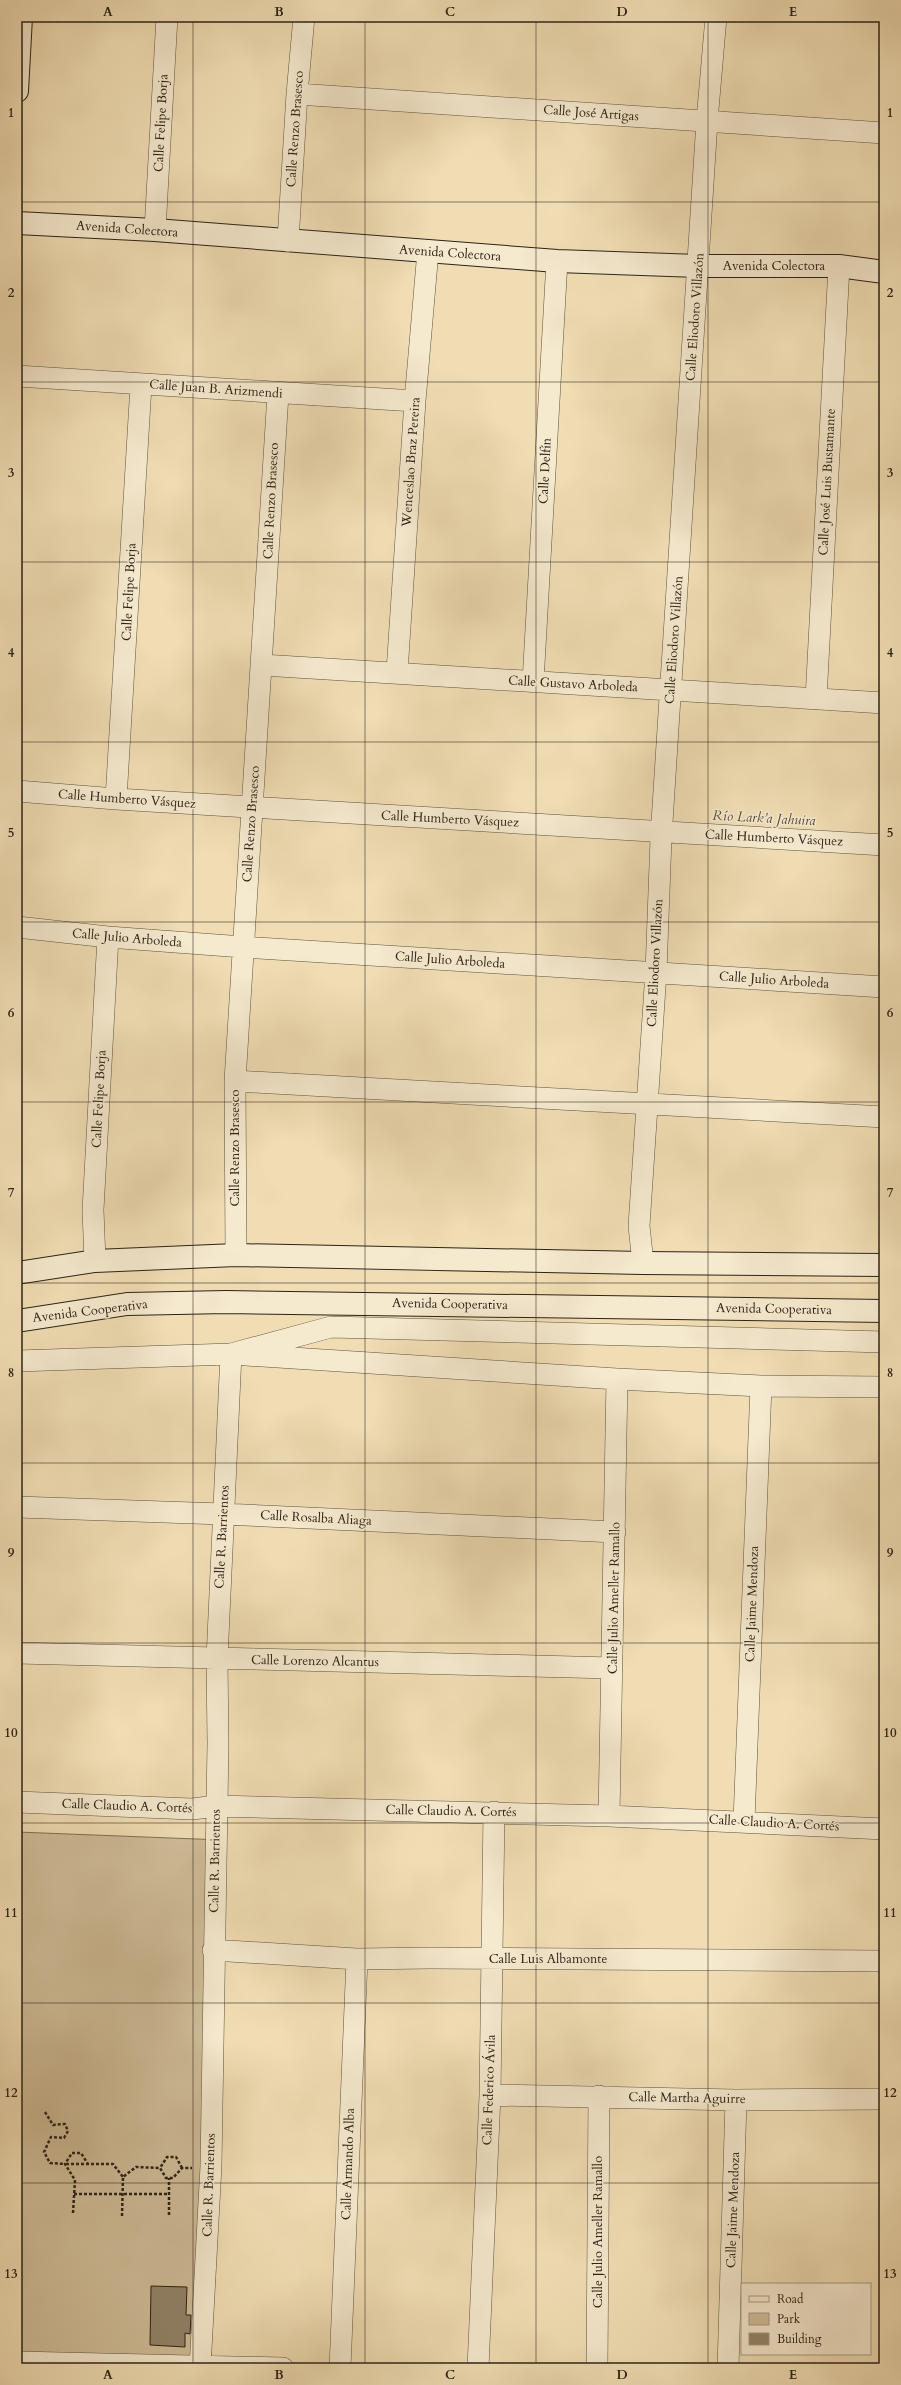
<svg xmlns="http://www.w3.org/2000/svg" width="901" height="2385" font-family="Cardo,serif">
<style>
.green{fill:#cfbd99;stroke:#7e7058}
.building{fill:#928469;stroke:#2c2317}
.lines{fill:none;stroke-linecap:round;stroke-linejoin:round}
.street-casing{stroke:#5d523e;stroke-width:22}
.secondary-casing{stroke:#2c2317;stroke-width:24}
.path{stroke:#2c2317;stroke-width:2.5;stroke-dasharray:3 2;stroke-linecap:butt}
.street{stroke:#f5e9ce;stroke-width:21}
.secondary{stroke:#f5e9ce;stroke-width:22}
.grid{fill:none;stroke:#2c2317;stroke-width:1;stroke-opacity:0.55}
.labels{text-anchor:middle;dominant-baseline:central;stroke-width:3;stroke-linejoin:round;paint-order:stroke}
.street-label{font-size:13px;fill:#2c2317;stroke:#f5e9ce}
.water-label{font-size:14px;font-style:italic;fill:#594e3b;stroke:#f5e9ce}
.neatline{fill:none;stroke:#2c2317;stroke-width:1.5}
.grid-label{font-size:13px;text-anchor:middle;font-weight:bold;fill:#2c2317}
</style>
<rect width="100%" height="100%" fill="#f0ddb4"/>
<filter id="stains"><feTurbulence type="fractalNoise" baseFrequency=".005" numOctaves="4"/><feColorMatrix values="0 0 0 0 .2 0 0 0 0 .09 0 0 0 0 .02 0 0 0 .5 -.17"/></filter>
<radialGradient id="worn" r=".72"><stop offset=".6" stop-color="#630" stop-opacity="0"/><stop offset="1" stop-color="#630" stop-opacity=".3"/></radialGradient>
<!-- green -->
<path class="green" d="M17,1832L222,1840L211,2367L17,2364Z"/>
<!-- building -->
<path class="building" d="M151,2286L187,2287L186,2315H191L190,2334L185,2333V2347L150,2345Z"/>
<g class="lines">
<!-- street casing -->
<g class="street-casing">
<path id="street" d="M297,94L884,133
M155,230L167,17
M288,241L297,94L304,17
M17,376L415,401
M262,665L884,703
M397,672L415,401L428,251
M533,682L557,261
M816,699L839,266
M17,791L116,799L884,845
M116,799L141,385
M17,927L108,937L243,947L884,987
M235,1081L884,1117
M236,1255L235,1081L278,394
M95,1261L93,1210L108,937
M643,1263L639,1226L656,972L661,838L707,121L716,17
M17,1361L231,1354L617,1379L761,1386L884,1387
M17,1507L223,1514L615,1532
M17,1653L612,1668
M17,1802L192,1809L217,1806L609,1816L884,1829
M609,1816L617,1379
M744,1821L761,1386
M213,1950L357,1959L430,1958L884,1961
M490,2095L736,2100L884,2099
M17,2362L283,2368
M200,2368L211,2166L218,1744L217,1659L231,1354L331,1327L884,1342
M340,2368L357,1959
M478,2368L490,2095L494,1812
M597,2368L599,2096
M728,2368L736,2100"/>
</g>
<!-- secondary casing -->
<g class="secondary-casing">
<path id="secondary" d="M17,91L21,17
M17,223L155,230L557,261L698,266H839L884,272
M17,1273L95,1261L236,1255L643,1263L884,1265
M17,1321L127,1304L226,1302L884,1311"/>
</g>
<!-- path -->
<path class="path" d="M45,2112L53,2125L65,2124L68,2131L64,2138L51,2137L44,2152L50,2163L65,2164
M66,2164H113L123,2177
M182,2168L176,2157H167L160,2168L166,2178H173L182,2168H192
M74,2194H169
M73,2213L75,2180L65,2164L72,2153H81L88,2164
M169,2215V2178
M122,2216L123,2177L136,2167L160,2168"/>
<!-- street -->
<use href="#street" class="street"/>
<!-- secondary -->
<use href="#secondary" class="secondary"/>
</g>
<!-- grid -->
<path class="grid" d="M193,17V2368M365,17V2368M536,17V2368M708,17V2368M17,202H884M17,382H884M17,562H884M17,742H884M17,922H884M17,1102H884M17,1283H884M17,1463H884M17,1643H884M17,1823H884M17,2003H884M17,2183H884"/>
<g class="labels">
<!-- street labels -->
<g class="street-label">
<text transform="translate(591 113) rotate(4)">Calle José Artigas</text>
<text transform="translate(161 123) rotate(-87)">Calle Felipe Borja</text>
<text transform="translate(295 129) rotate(-86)">Calle Renzo Brasesco</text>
<text transform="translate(127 229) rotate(4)">Avenida Colectora</text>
<text transform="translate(450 253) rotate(4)">Avenida Colectora</text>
<text x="774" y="266">Avenida Colectora</text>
<text transform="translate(695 317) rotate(-86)">Calle Eliodoro Villazón</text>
<text transform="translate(216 389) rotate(4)">Calle Juan B. Arizmendi</text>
<text transform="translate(411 462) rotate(-86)">Wenceslao Braz Pereira</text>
<text transform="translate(545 471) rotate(-87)">Calle Delfín</text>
<text transform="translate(827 482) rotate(-87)">Calle José Luis Bustamante</text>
<text transform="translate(271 501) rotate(-87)">Calle Renzo Brasesco</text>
<text transform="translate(129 592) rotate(-87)">Calle Felipe Borja</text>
<text transform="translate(674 640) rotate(-86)">Calle Eliodoro Villazón</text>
<text transform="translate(573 684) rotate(3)">Calle Gustavo Arboleda</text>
<text transform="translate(127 799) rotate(4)">Calle Humberto Vásquez</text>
<text transform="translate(450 819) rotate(3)">Calle Humberto Vásquez</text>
<text transform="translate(251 824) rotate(-86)">Calle Renzo Brasesco</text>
<text transform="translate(774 838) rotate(3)">Calle Humberto Vásquez</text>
<text transform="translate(127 938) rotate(5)">Calle Julio Arboleda</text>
<text transform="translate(450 960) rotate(4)">Calle Julio Arboleda</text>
<text transform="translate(655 963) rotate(-87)">Calle Eliodoro Villazón</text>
<text transform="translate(774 980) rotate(4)">Calle Julio Arboleda</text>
<text transform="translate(99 1099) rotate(-87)">Calle Felipe Borja</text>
<text transform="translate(235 1148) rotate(-90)">Calle Renzo Brasesco</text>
<text transform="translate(450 1304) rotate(1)">Avenida Cooperativa</text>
<text transform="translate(774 1309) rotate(1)">Avenida Cooperativa</text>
<text transform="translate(90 1311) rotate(-7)">Avenida Cooperativa</text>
<text transform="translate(316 1518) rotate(3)">Calle Rosalba Aliaga</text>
<text transform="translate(222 1537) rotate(-87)">Calle R. Barrientos</text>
<text transform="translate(614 1598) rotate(-89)">Calle Julio Ameller Ramallo</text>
<text transform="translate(752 1604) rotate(-88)">Calle Jaime Mendoza</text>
<text transform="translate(315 1661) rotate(1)">Calle Lorenzo Alcantus</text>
<text transform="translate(127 1806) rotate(2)">Calle Claudio A. Cortés</text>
<text transform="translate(451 1811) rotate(1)">Calle Claudio A. Cortés</text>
<text transform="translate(774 1823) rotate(3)">Calle Claudio A. Cortés</text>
<text transform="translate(215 1861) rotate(-89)">Calle R. Barrientos</text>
<text x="548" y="1959">Calle Luis Albamonte</text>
<text transform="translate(489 2090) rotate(-88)">Calle Federico Ávila</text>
<text transform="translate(687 2098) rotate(1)">Calle Martha Aguirre</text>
<text transform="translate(348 2164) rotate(-88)">Calle Armando Alba</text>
<text transform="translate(209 2185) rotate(-88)">Calle R. Barrientos</text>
<text transform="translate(733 2210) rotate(-88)">Calle Jaime Mendoza</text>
<text transform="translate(598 2232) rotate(-90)">Calle Julio Ameller Ramallo</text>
</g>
<!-- water labels -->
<g class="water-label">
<text transform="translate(764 818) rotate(3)">Río Lark’a Jahuira</text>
</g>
</g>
<!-- margin -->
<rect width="901" height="2385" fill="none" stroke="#f0ddb4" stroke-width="44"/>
<!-- legend -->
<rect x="741" y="2283" width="130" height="72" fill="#f5e9ce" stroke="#a59a85"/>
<rect x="749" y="2296" width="20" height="6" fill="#f5e9ce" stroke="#a59a85"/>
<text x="777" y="2303" font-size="12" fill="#2c2317">Road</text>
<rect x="749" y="2313" width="20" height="12" fill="#cfbd99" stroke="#a59a85"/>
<text x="777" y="2323" font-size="12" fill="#2c2317">Park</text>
<rect x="749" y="2333" width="20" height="12" fill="#928469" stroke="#a59a85"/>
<text x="777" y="2343" font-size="12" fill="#2c2317">Building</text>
<rect x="22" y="22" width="857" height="2341" class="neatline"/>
<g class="grid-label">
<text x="108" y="16">A</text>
<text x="279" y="16">B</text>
<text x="450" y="16">C</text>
<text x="622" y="16">D</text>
<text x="793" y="16">E</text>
<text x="11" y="117">1</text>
<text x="890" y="117">1</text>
<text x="11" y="297">2</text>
<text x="890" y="297">2</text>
<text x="11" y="477">3</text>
<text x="890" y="477">3</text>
<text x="11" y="657">4</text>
<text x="890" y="657">4</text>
<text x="11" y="837">5</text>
<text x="890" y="837">5</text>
<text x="11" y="1017">6</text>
<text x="890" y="1017">6</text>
<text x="11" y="1197">7</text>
<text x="890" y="1197">7</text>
<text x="11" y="1377">8</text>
<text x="890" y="1377">8</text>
<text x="11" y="1557">9</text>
<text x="890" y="1557">9</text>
<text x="11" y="1737">10</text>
<text x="890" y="1737">10</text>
<text x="11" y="1917">11</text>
<text x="890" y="1917">11</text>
<text x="11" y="2097">12</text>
<text x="890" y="2097">12</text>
<text x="11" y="2278">13</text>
<text x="890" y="2278">13</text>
<text x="108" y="2379">A</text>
<text x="279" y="2379">B</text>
<text x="450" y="2379">C</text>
<text x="622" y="2379">D</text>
<text x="793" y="2379">E</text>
</g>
<rect width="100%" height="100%" filter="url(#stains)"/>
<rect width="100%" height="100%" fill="url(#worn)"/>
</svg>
